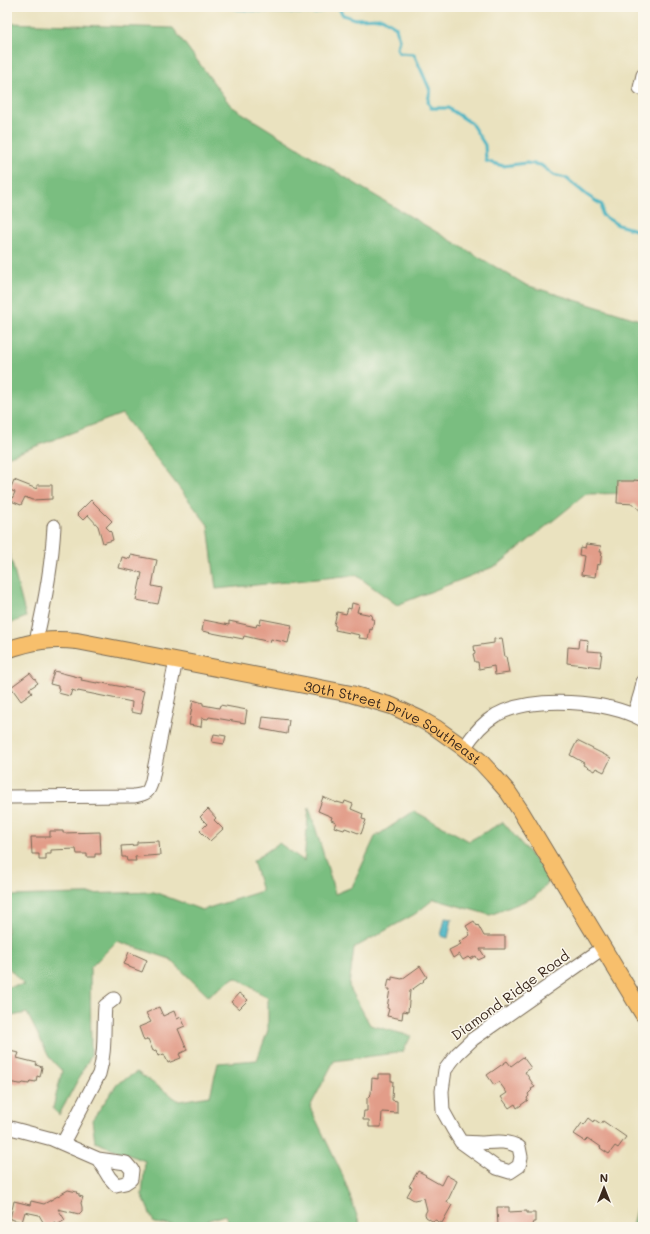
<svg xmlns="http://www.w3.org/2000/svg" width="650" height="1234" font-family="Mali,sans-serif">
<style>
.forest{fill:#7abe80;stroke:#5a744f}
.water{fill:#47b4c3;stroke:#416f70}
.lines{fill:none;stroke-linecap:round;stroke-linejoin:round}
.stream{stroke:#47b4c3;stroke-width:3}
.building{fill:#e29d89}
.minor-casing{stroke:#786a56;stroke-width:15}
.major-casing{stroke:#786a56;stroke-width:18}
.minor{stroke:#fff;stroke-width:13}
.major{stroke:#f7bf6c;stroke-width:16}
.labels{text-anchor:middle;dominant-baseline:central;stroke-width:3;stroke-linejoin:round;paint-order:stroke}
.street-label{font-size:14px;fill:#3b2a1e;stroke:#fbf7ec}
</style>
<rect width="100%" height="100%" fill="#fbf7ec"/>
<filter id="ink" filterUnits="userSpaceOnUse"><feTurbulence type="fractalNoise" baseFrequency=".025" numOctaves="2"/><feDisplacementMap in="SourceGraphic" scale="8" xChannelSelector="R" yChannelSelector="G"/><feConvolveMatrix kernelMatrix="1 2 1 2 8 2 1 2 1" color-interpolation-filters="sRGB"/></filter>
<filter id="wash" filterUnits="userSpaceOnUse"><feTurbulence type="fractalNoise" baseFrequency=".012" numOctaves="4" result="noise"/><feDisplacementMap in="SourceGraphic" scale="16" xChannelSelector="R" yChannelSelector="G"/><feGaussianBlur stdDeviation="0.9" result="paint"/><feColorMatrix in="noise" values="0 0 0 0 0 0 0 0 0 0 0 0 0 0 0 0 0 1.4 0 .05"/><feComposite in="paint" operator="in"/></filter>
<g filter="url(#wash)">
<rect width="100%" height="100%" fill="#eae2bf"/>
<!-- forest -->
<path class="forest" d="M7,23L173,28L231,106L364,189L526,285L643,321V493L586,494L498,565L397,605L356,575L216,589L208,525L122,414L7,457Z
M7,544L26,617L7,625Z
M309,807L328,869L335,894L352,887L375,837L414,811L469,841L503,822L551,879L535,897L490,915L434,899L415,914L354,948L349,986L370,1025L411,1036L403,1052L334,1061L310,1107L342,1174L361,1227H232L225,1215L186,1227L154,1223L142,1195L145,1161L95,1142L92,1120L118,1083L137,1072L179,1101L210,1096L218,1063L257,1060L268,1030V998L235,977L208,996L170,959L117,941L90,968L91,1055L59,1115L53,1108L62,1071L49,1057L27,1013L7,1017V987L24,985L7,966V896L154,892L202,910L262,891L253,861L279,843L304,861Z
M643,1208V1227H632L636,1209Z"/>
<!-- water -->
<path class="water" d="M445,918L452,919L448,938L441,936Z"/>
<g class="lines">
<!-- stream -->
<path class="stream" d="M228,7L238,9L274,12L316,13L333,7
M338,7L343,15L355,19L382,18L396,27L399,40L397,48L399,53L414,54L430,90L428,102L431,108H448L471,123L485,145L486,161L503,166L526,163L541,165L553,175L566,178L588,196L602,205V215L618,225L643,232"/>
</g>
<g id="blocks">
<!-- building -->
<path class="building" d="M14,480L37,489V485H52V499L32,500L25,497L21,505L11,501L15,492L10,490Z
M634,480L643,481V514L634,504L617,503L618,481H634Z
M91,500L112,521L106,527L111,532L113,540L103,543L98,526L88,515L83,520L77,514Z
M586,544L601,546L600,552H602L600,565L597,564L595,577L581,575L584,556L579,555L580,547L585,548Z
M131,555L157,560L152,586L162,588L158,604L136,600L142,573L119,568L122,557L130,559Z
M352,603L359,605L357,612L372,615L371,619H374L372,630L370,629L368,639L359,638L360,635L335,630L336,626L334,625L337,612L346,614L348,608L351,609Z
M261,619L292,625L288,643L271,639L270,642L244,636L243,639L202,631L204,620L229,625V621L256,627L257,624L260,625Z
M502,638L505,657L506,656L509,673L495,675L494,666L479,669L478,662H475L473,654L475,653L474,646L494,643V639Z
M579,639L588,640L587,651L602,652L600,667L567,663L568,647L578,648Z
M54,671L82,678L81,680L97,683V682L144,691L141,703H143L141,714L131,712L132,702L78,691V692L72,690L70,696L58,693L59,688H58V686L50,684Z
M30,673L38,683L29,689L32,693L21,701L11,687Z
M193,700L203,703V705L219,708L220,705L247,710L245,723L209,717L208,719L202,718L201,727L189,725Z
M263,717L289,720L287,734L261,729Z
M214,734L226,736L224,744L212,742Z
M577,741L611,758L604,772L596,768L594,771L583,765L584,763L570,755Z
M323,797L337,803V802L344,804L345,801L353,804L351,809L363,814L362,819L366,820L361,834L345,828L344,830L334,827L336,822L331,820L332,817L318,811Z
M208,809L216,818L214,820L223,829L210,841L200,831L207,824L200,817Z
M50,831H63V833L100,832L101,854H95V857H87V854H77L76,849L51,850V854H46V860H39V854H32L31,837H50Z
M159,841L160,855L135,857L136,861H127L126,857H122L121,846L137,845V842Z
M474,921L477,926L478,925L484,936H505V949H480L485,957L478,960L476,956L470,959L468,957L463,960L459,954L453,958L449,950L461,944L459,942L470,935L468,932L469,931L466,926Z
M129,952L147,960L142,972L129,967V966L124,964Z
M420,966L427,977L423,980L424,981L410,991L408,1012L403,1011L402,1019L387,1016L389,1009L387,1008L390,989H387L389,979L392,980V977L402,979Z
M239,993L248,1000L239,1009L231,1002Z
M159,1007L163,1016L174,1011L177,1019L181,1017L185,1026L178,1029L187,1050L179,1054L181,1058L168,1063L164,1054L158,1056L156,1050L153,1051L148,1039L144,1041L139,1027L151,1022L146,1013Z
M9,1051L19,1053L17,1058L37,1063L36,1065L42,1067L40,1077L37,1076L36,1082L30,1081L29,1084L23,1083L22,1084H20L7,1082V1058Z
M523,1057L531,1068L525,1072L535,1087L531,1089L532,1090L528,1094L529,1096L527,1098L528,1100L517,1108L515,1104L509,1108L501,1097L507,1093L499,1082L494,1085L487,1075L507,1061L511,1066Z
M378,1074H391V1081H393L392,1100L397,1101V1113L382,1112L381,1127H369V1120H363L364,1111H367V1098L371,1094L372,1078L378,1079Z
M589,1118L594,1122L595,1120L601,1124L603,1121L626,1137L618,1148L615,1146L609,1154L600,1148L601,1147L588,1138L585,1141L574,1134L582,1123L584,1125Z
M418,1171L426,1175L425,1176L441,1185L446,1175L457,1181L447,1202L452,1205L442,1223L435,1220L432,1221L426,1217L425,1214L427,1210L424,1198L414,1200L407,1196L412,1187L409,1186Z
M68,1190L77,1192L76,1193L79,1194V1196L83,1197L81,1203L82,1207V1211L79,1214L58,1209L65,1220L57,1225L55,1222L46,1227L39,1215L25,1212L22,1222L10,1219L14,1201L30,1205L31,1201L44,1204Z
M497,1207H509V1212L527,1211V1213H535V1222H533L531,1227H498Z"/>
</g>
</g>
<g filter="url(#ink)">
<use href="#blocks" fill-opacity="0" stroke="#786a56" stroke-width="1"/>
<g class="lines">
<!-- minor casing -->
<g class="minor-casing">
<path id="minor" d="M640,88L643,75
M36,641C45,603 52,565 54,526
M634,715L641,692L643,682
M464,748C472,736 484,722 496,715C533,695 607,700 643,720
M7,797L134,796C147,794 149,792 152,780L176,660
M7,1127L52,1139L98,1159L126,1163L132,1170L131,1179L125,1183L116,1185L109,1177L98,1159
M461,1142C468,1142 474,1143 481,1143C495,1142 507,1140 519,1147L521,1157L519,1166L510,1172L497,1168L461,1142L453,1129L443,1111L442,1091L445,1070L457,1054L473,1039L603,948
M63,1143L99,1074C106,1051 103,1030 105,1006L114,999"/>
</g>
<!-- major casing -->
<g class="major-casing">
<g id="major">
<path id="s1" d="M7,650C32,641 51,638 77,641L351,694L392,706L420,719L436,728L464,748L480,761L493,775L508,792L520,810L643,1014"/>
</g>
</g>
<!-- minor -->
<use href="#minor" class="minor"/>
<!-- major -->
<use href="#major" class="major"/>
</g>
</g>
<g class="labels">
<!-- street labels -->
<g class="street-label">
<text stroke="none"><textPath href="#s1" startOffset="400">30th Street Drive Southeast</textPath></text>
<text transform="translate(510 995) rotate(-36)">Diamond Ridge Road</text>
</g>
</g>
<!-- margin -->
<rect width="650" height="1234" fill="none" stroke="#fbf7ec" stroke-width="24"/>
<!-- north arrow -->
<g transform="translate(604 1188)" stroke="#fbf7ec" stroke-width="3" paint-order="stroke">
<path d="M0-3L7 15L0 10L-7 15Z" fill="#3b2a1e"/>
<text y="-6" font-size="11" font-weight="bold" text-anchor="middle" fill="#3b2a1e">N</text>
</g>
</svg>
